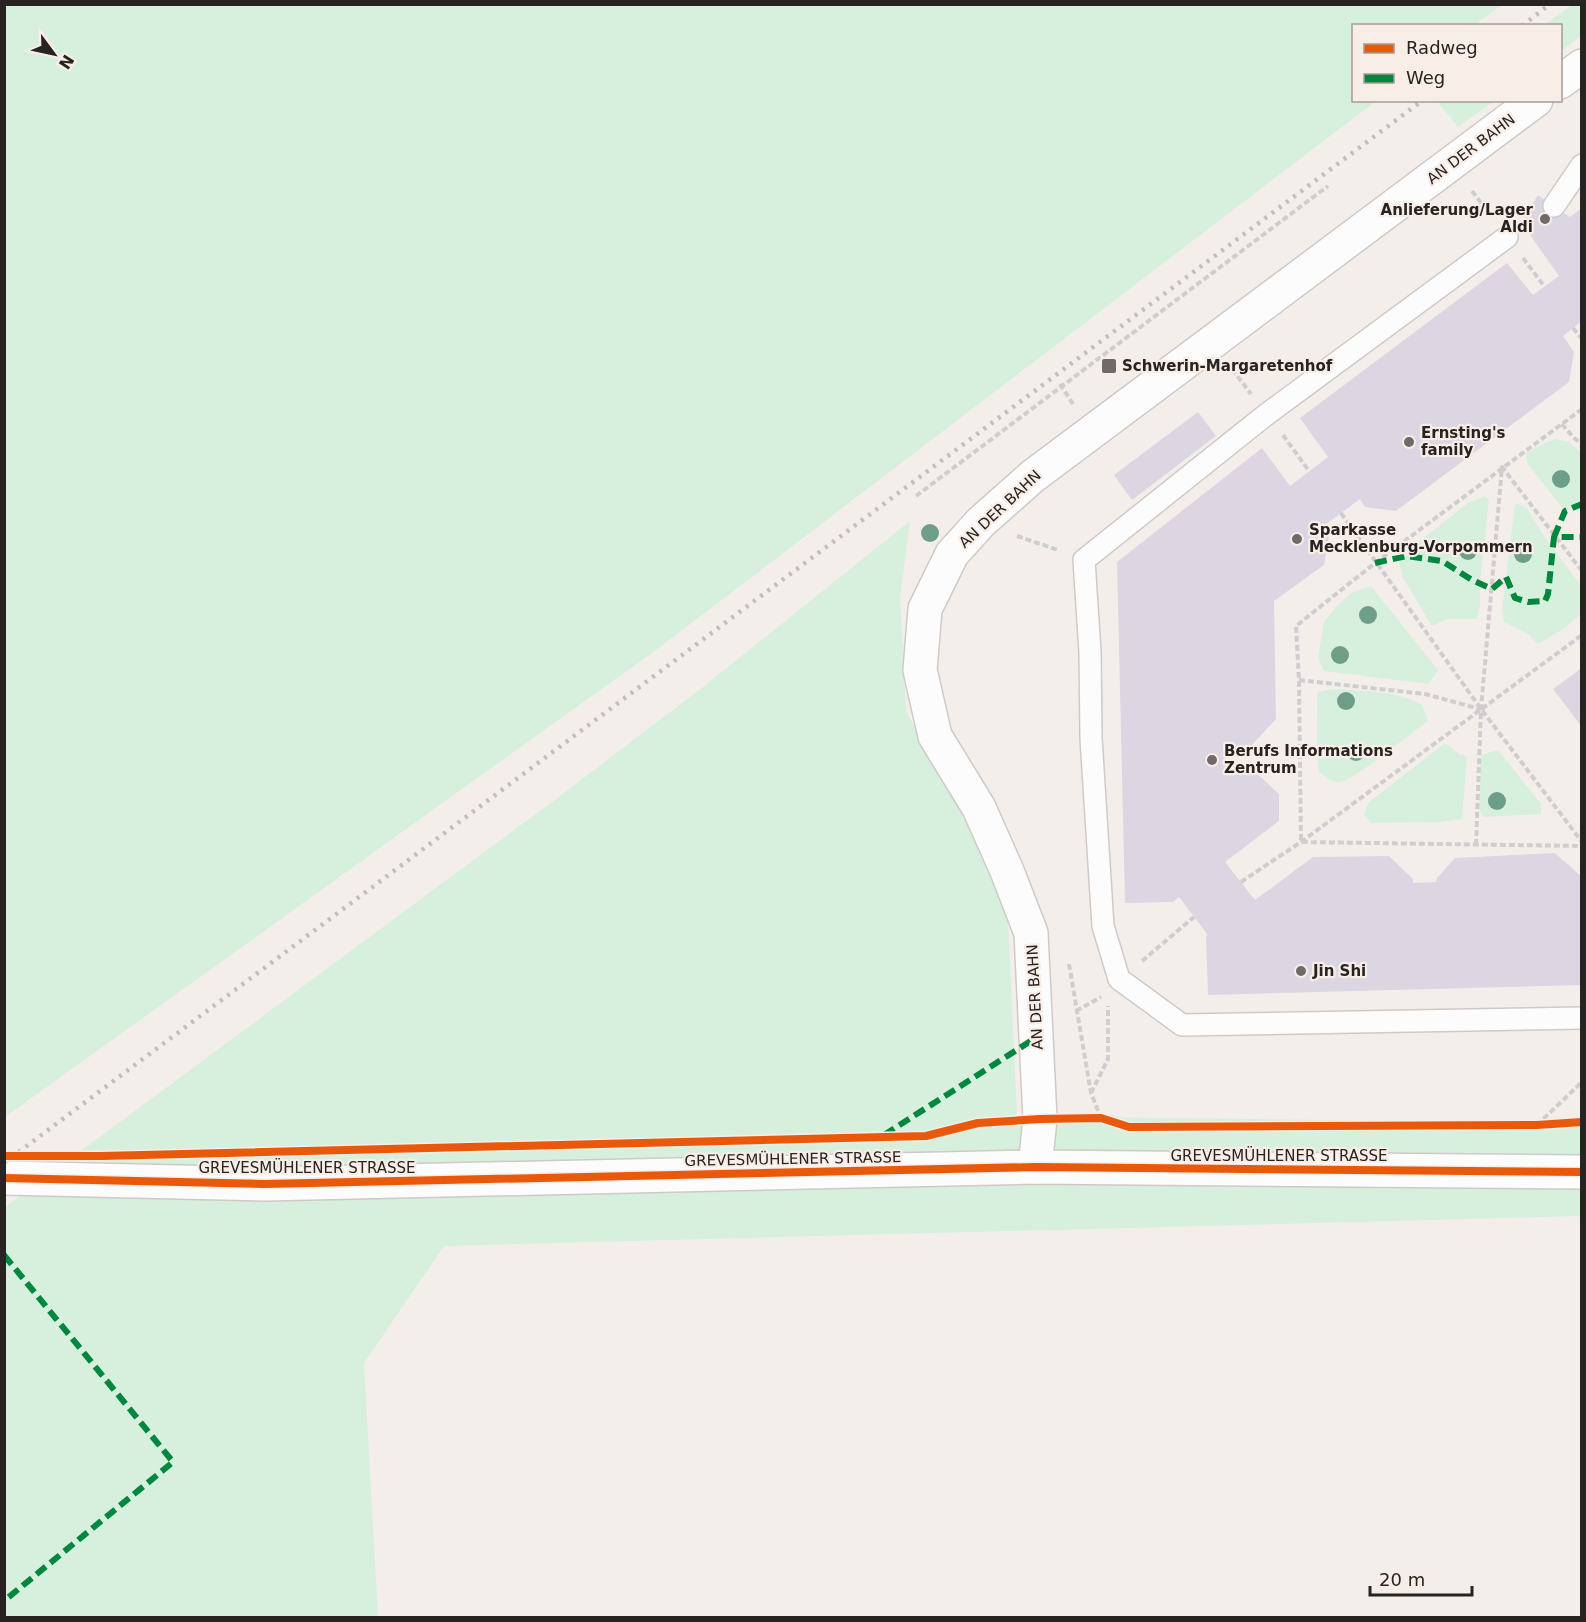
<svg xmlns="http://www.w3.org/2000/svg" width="1586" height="1622" font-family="'DejaVu Sans',sans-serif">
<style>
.green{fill:#d7efdd}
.building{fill:#dbd6e1}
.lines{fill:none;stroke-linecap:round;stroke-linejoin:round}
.service-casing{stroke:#cfcac8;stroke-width:24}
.minor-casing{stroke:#cfcac8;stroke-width:36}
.tertiary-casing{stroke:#cfcac8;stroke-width:36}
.path{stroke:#cfcdcd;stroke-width:4;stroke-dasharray:6 3;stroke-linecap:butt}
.service{stroke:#fdfcfc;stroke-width:21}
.minor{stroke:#fdfcfc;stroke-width:33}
.tertiary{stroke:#fdfcfc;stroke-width:33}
.rail{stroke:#c1bfbe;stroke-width:4.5;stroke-dasharray:3 6;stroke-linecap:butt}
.quiet{stroke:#00873e;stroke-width:6;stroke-dasharray:12 6;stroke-linecap:butt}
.cycleway-casing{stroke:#f8ede7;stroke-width:11}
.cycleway{stroke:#e8590c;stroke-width:8}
.tree{fill:#6e9e88}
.poi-dot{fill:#6f6a67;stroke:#f8ede7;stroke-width:2}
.labels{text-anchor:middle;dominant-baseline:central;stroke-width:4.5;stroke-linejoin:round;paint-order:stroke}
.street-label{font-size:15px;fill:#272320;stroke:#f8ede7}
.poi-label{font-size:15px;font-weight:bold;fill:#272320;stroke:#f8ede7;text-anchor:start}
</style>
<rect width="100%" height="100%" fill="#f4eeeb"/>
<!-- green -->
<path class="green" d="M5,4H1502V5L1474,25L1354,26V100L1376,101L660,647L5,1117Z
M1572,5H1581V36L1561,51L1560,26L1544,25Z
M1443,101V100L1494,101L1458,127L1439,104Z
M1555,439L1569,442L1581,453V504L1565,511L1527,463L1526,454L1536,447Z
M1485,496L1489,500L1480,582V606L1477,619H1447L1432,626L1403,578L1398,558L1468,503Z
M1515,503L1527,508L1542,533L1581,586V614L1563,629L1538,644L1528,634L1504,622L1502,610Z
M910,521L900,598L906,711L967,824L1008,918L1017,1116L1581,1123V1216L444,1246L364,1363L378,1617L5,1618V1207L552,802L703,687Z
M1371,586L1438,670L1429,684L1324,671L1318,658L1324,622L1337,606L1351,593Z
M1332,689C1362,691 1395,690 1422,705L1428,721C1412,732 1354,781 1339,782C1331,782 1326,777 1319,772C1316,753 1317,736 1317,717C1318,708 1316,700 1318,692Z
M1445,743L1459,754L1467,756L1462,819L1440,822L1371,823L1364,814L1369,802Z
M1498,750L1541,804V814L1483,817L1479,809L1481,755Z"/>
<!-- building -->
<path class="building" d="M1538,195L1570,217L1582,208V321L1563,336L1574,352L1569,382L1396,511L1365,507L1360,499L1322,527L1329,536L1324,565L1274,601L1276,719L1251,746H1227L1228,770L1252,769L1279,794V821L1225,862L1255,900L1313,857L1389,856L1413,879V883L1436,882L1437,878L1455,858L1555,853L1582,877V985L1208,995L1206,936L1208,935L1179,897L1173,902L1125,903L1117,562L1262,448L1290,486L1328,457L1300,418L1507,263L1533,295L1559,276L1521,222Z
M1198,412L1216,436L1132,500L1114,475Z
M1582,668V727L1553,689Z"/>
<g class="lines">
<!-- service casing -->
<g class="service-casing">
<path id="service" d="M1554,206L1582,165
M1507,237L1267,414L1084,560L1090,652L1091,738L1103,926L1119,979L1182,1025L1582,1018"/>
</g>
<!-- minor casing -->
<g class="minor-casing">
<path id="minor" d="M1560,82L1582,66
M1035,1167L1040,1119L1031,933L1007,871L979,808L935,736L920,670L925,609L952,554L981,522L1033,476L1536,100"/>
</g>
<!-- tertiary casing -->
<g class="tertiary-casing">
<path id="tertiary" d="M4,1178L265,1184L1035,1167L1582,1172"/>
</g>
<!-- path -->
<path class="path" d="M1472,191L1491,216
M1523,258L1544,286
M1573,328L1582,339
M1232,369L1251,394
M1060,384L1073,404
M1582,409L1375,563L1296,626L1299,680L1301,842L1582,846
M1562,424L1574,438L1582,444
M1283,435L1309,471
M916,496L1328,186
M1341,513L1481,709L1582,842
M1017,536L1058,550
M1299,680L1425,694L1480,709
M1476,845L1481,709L1502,467L1582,571
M1241,882L1301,842L1582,635
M1142,961L1194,917
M1069,964L1091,1093L1101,1118
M1076,1011L1101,997
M1091,1093L1108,1059V1006
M1537,1125L1582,1082"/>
<!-- service -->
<use href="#service" class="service"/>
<!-- minor -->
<use href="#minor" class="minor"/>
<!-- tertiary -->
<use href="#tertiary" class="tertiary"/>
<!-- rail -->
<path class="rail" d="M1522,26L1550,4
M4,1163L1423,100"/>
<!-- quiet -->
<path class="quiet" d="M1554,537L1565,511L1582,504
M1375,563L1407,556L1442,561L1472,580L1492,589L1506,577L1515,598L1528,602L1545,601L1548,594L1554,537H1582
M884,1135L1037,1037
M4,1255L173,1462L4,1601"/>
<!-- cycleway casing -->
<g class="cycleway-casing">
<path id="cycleway" d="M4,1156H101L926,1136L978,1123L1040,1119L1101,1118L1129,1127L1537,1125L1582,1122
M4,1178L265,1184L1035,1167L1582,1172"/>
</g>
<!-- cycleway -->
<use href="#cycleway" class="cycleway"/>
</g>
<!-- trees -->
<g class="tree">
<circle cx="1561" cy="479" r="9"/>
<circle cx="930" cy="533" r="9"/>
<circle cx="1468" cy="551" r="9"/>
<circle cx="1523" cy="554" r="9"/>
<circle cx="1368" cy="615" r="9"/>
<circle cx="1340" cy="655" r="9"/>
<circle cx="1346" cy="701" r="9"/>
<circle cx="1356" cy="752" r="9"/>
<circle cx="1497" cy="801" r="9"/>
</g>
<!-- markers -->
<g class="poi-dot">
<circle cx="1545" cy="219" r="6"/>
<rect x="1101" y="358" width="16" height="16" rx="3"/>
<circle cx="1409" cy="442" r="6"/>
<circle cx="1297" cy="539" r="6"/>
<circle cx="1212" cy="760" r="6"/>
<circle cx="1301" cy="971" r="6"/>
</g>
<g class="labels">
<!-- street labels -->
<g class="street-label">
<text transform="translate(1471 149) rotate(-37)">AN DER BAHN</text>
<text transform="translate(1000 509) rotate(-43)">AN DER BAHN</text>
<text transform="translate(1035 997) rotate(-93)">AN DER BAHN</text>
<text x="1279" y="1156">GREVESMÜHLENER STRASSE</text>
<text transform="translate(793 1159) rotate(-1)">GREVESMÜHLENER STRASSE</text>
<text x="307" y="1168">GREVESMÜHLENER STRASSE</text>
</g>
<!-- poi labels -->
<g class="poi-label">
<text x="1533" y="210" text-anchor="end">Anlieferung/Lager<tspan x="1533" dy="17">Aldi</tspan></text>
<text x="1122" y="366">Schwerin-Margaretenhof</text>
<text x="1421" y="433">Ernsting's<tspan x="1421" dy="17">family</tspan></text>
<text x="1309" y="530">Sparkasse<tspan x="1309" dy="17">Mecklenburg-Vorpommern</tspan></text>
<text x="1224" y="751">Berufs Informations<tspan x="1224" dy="17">Zentrum</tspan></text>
<text x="1313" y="971">Jin Shi</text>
</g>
</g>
<!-- border -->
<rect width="1586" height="1622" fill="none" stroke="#272320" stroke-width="12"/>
<!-- legend -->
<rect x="1352" y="24" width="210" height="78" fill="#f8ede7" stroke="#a49c97" stroke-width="1.5"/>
<rect x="1364" y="44" width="30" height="9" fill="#e8590c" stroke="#a49c97" stroke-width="1.5"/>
<text x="1406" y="54" font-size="18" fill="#272320">Radweg</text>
<rect x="1364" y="74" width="30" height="9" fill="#00873e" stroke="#a49c97" stroke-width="1.5"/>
<text x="1406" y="84" font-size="18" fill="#272320">Weg</text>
<!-- north arrow -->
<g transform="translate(54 54) rotate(123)" stroke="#f8ede7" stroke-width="4.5" paint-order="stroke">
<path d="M0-4.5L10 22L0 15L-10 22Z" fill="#272320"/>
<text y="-9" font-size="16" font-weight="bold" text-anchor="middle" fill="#272320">N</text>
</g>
<!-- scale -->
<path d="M1370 1586v9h102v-9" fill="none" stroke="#272320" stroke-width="3"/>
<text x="1379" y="1586" font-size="18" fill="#272320" stroke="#f8ede7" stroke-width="4.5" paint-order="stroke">20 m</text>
</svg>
